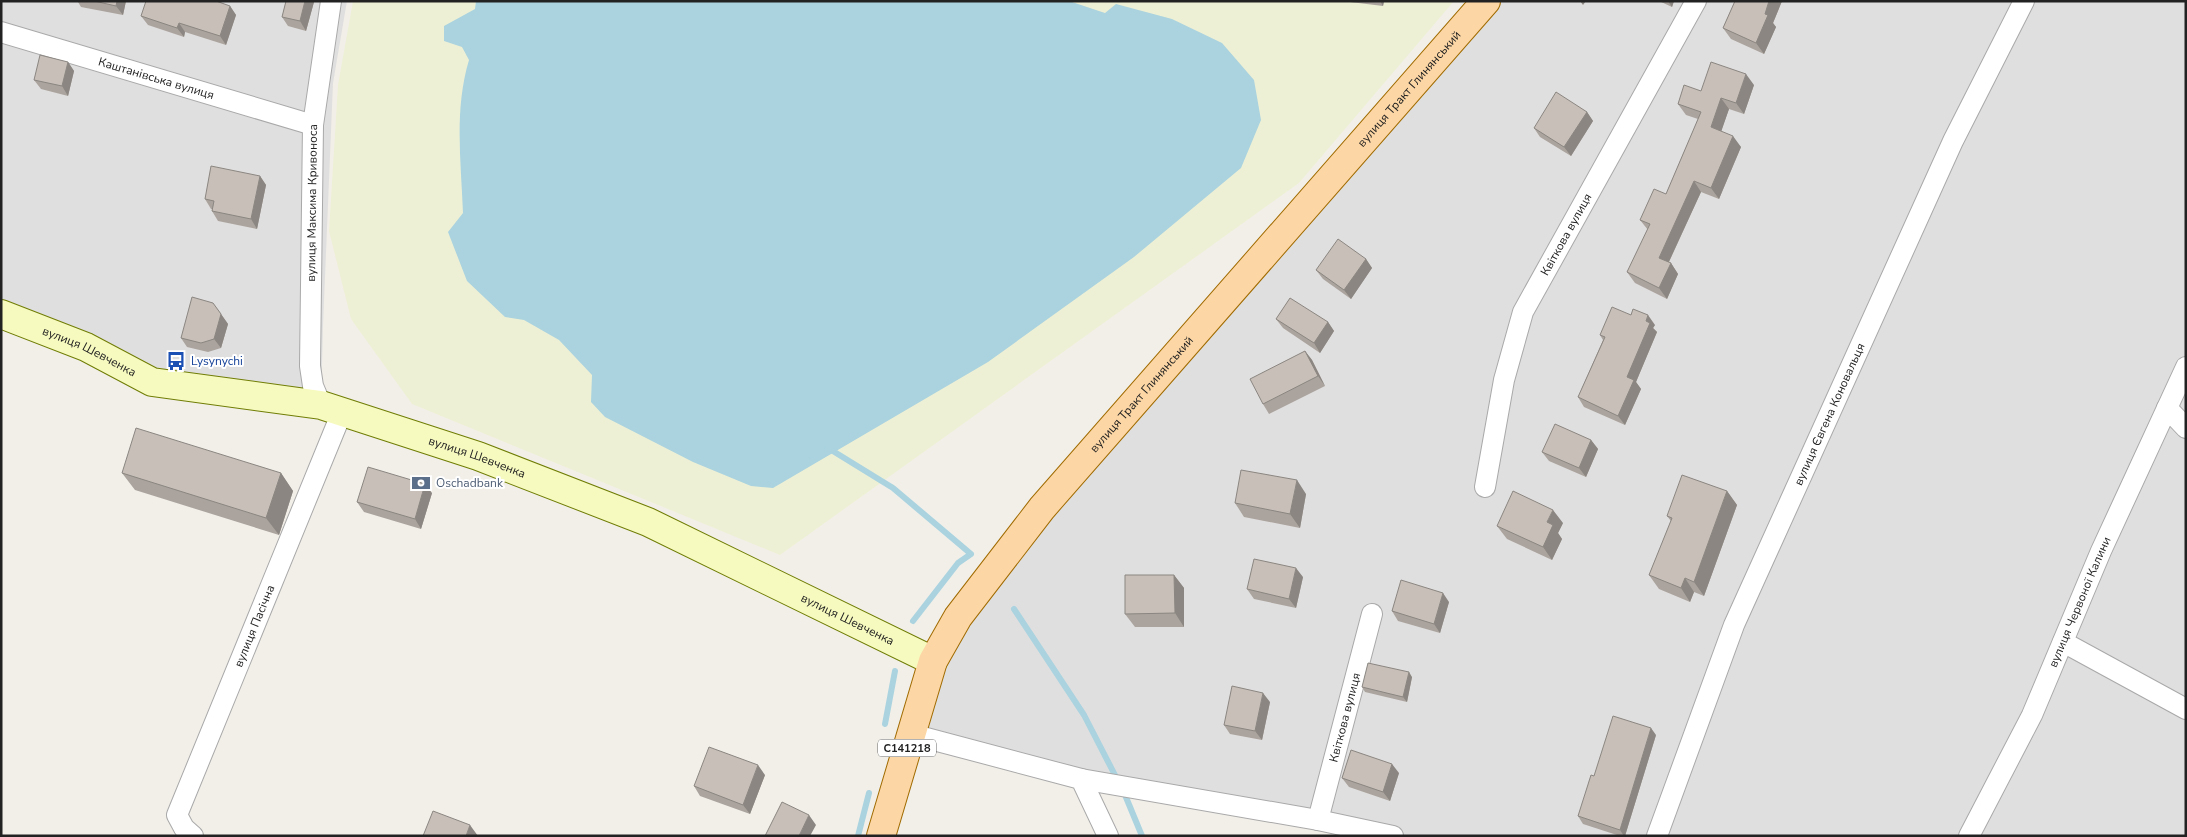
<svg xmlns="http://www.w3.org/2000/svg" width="2187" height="837" font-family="'Nunito Sans',sans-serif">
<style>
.residential{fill:#e0dfdf}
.farmland{fill:#eef0d5}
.water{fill:#aad3df}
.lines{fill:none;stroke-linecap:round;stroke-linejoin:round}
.stream{stroke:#aad3df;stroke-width:6}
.minor-casing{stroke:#a9a9a9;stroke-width:22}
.secondary-casing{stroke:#707d05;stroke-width:30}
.primary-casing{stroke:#a06b00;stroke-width:30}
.minor{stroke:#fff;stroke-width:20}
.secondary{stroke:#f7fabf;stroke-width:28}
.primary{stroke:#fcd6a4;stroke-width:28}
.wall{fill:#aba49e}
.shaded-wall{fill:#8b8681}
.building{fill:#c7bfb8;stroke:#8b8681}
.labels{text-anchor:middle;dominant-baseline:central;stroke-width:4;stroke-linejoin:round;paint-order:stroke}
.shield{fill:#fff;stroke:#646464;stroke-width:1}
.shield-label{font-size:11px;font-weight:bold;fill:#222}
.street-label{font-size:12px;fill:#222;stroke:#fff}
.transit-label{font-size:12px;fill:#164399;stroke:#fff;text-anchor:start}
.service-label{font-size:12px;fill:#4e5e75;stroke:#fff;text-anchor:start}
</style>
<rect width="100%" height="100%" fill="#f2efe9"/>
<!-- residential -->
<path class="residential" d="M1,1H347L333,83L323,326L321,405L221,392L1,314Z
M1486,1H2186V836H1393L911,734L958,617Z"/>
<!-- farmland -->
<path class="farmland" d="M353,1H1454L1299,183L780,555L412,404L351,319L329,231L338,85Z"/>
<!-- water -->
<path class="water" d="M476,1H1069L1105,13L1116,4L1172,19L1222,43L1254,80L1261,120L1241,168L1134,257L988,362L773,488L751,486L693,462L605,417L591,402L592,375L559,340L524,320L505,317L467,281L448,232L463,213C461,161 454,110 469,60L462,47L444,41V26L475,9Z"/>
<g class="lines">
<!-- stream -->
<path class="stream" d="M828,448L893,488L971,554L958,563L913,621
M1014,609L1084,715L1118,781
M885,724L895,671
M1123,790L1142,836
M858,836L869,793"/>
<!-- minor casing -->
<g class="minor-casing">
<g id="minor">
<path id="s1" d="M1,32L313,125"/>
<path id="s2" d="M321,405L313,386L310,366L313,125L331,1"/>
<path d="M2167,408L2186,428"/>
<path id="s3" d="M1485,487L1504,380L1523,312L1696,1"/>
<path d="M2063,642L2186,709"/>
<path d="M911,734L1081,779L1108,836"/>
<path d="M1081,779L1318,820L1393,836"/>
<path id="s4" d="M1318,820L1372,614"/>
<path id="s5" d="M193,836L184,828L177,815L342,412"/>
<path id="s6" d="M1657,836L1734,625L1953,141L2024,1"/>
<path id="s7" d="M1969,836L2032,715L2101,551L2186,367"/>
</g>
</g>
<!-- secondary casing -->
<g class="secondary-casing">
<g id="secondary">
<path id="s8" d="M1,314L86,347L152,382L321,405L478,456L648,522L933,661"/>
</g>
</g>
<!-- primary casing -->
<g class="primary-casing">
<g id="primary">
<path id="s9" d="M881,836L933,661L958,617L1042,508L1486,1"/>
</g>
</g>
<!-- minor -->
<use href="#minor" class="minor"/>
<!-- secondary -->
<use href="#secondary" class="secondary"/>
<!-- primary -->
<use href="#primary" class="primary"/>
</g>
<!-- wall -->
<path class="wall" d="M76,1H126L123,15L81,7L78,2Z
M286,1H314V2L306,31L288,26L282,17Z
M1342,1H1384L1383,6Z
M1659,1H1674L1672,7Z
M1735,1H1782L1773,23L1776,27L1764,54L1731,39L1723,28Z
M230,6L236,15L226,45L185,32L184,37L148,25L141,16Z
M68,62L74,71L68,96L41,89L34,80Z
M1754,85L1744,114L1729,109L1721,131L1741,147L1719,199L1701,192L1669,262L1671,263L1678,274L1667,299L1635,283L1627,272L1648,230L1640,220L1666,194L1698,119L1686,115L1678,104L1701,91Z
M1587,112L1593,121L1571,156L1540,137L1534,128Z
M260,176L266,185L257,229L218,221L212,211V209H211L205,199Z
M1366,259L1372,268L1351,299L1323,279L1316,270Z
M213,303L228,324L221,348L208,352L187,347L181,338Z
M1276,319L1328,322L1334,331L1320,353L1283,328Z
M1655,325L1653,328L1657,332L1636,382L1641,389L1625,425L1584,407L1578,397L1603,340L1600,335Z
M1305,351L1312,360L1325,386L1269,414L1263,404Z
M1591,440L1598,449L1586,477L1549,461L1542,452Z
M122,473H281L293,491L279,535L135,490Z
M1727,491L1737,505L1704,596L1694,592L1690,602L1659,589L1649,575L1671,521L1667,516Z
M432,493L421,529L364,512L357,502Z
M1306,494L1300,528L1244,517L1235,503Z
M1563,523L1558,533L1562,539L1552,560L1507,539L1497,526Z
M1174,575L1184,588V627H1135L1125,614Z
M1303,577L1296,608L1254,599L1247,589Z
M1449,602L1440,633L1398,621L1392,611Z
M1412,677L1407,702L1365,692L1362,687Z
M1270,702L1262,740L1230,734L1224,725Z
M1656,735L1625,836H1620L1583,824L1578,816L1594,776Z
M1399,773L1390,801L1349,787L1342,778Z
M765,775L750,814L700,796L694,786Z"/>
<!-- shaded-wall -->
<path class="shaded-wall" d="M117,1H126L123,15L116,6Z
M305,1H314V2L306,31L300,21Z
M1380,1H1384L1383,6Z
M1580,1H1586L1583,5Z
M1668,1H1674L1672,7Z
M1769,1H1782L1773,23L1776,27L1764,54L1756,43L1765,14Z
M230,6L236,15L226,45L220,36Z
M179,23L185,32L184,37L177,28Z
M68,62L74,71L68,96L62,86Z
M1746,74L1754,85L1744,114L1736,103Z
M1721,98L1729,109L1719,138L1711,127Z
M1587,112L1593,121L1571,156L1564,147Z
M1733,136L1741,147L1719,199L1711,188Z
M260,176L266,185L257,229L251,219Z
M1694,181L1701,192L1666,268L1659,258Z
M1366,259L1372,268L1351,299L1344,290Z
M1671,263L1678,274L1667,299L1659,288Z
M221,314L228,324L221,348L214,339Z
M1648,315L1655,325L1653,328L1657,332L1636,382L1641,389L1625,425L1618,416L1627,377Z
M1328,322L1334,331L1320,353L1314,343Z
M1305,351L1312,360L1325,386L1318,376Z
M1591,440L1598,449L1586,477L1579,468Z
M281,473L293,491L279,535L266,518Z
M1297,480L1306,494L1300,528L1290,514Z
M425,484L432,493L421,529L415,519Z
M1727,491L1737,505L1704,596L1694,582Z
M1553,510L1563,523L1558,533L1562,539L1552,560L1543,547L1547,522Z
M1296,568L1303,577L1296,608L1289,599Z
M1174,575L1184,588V627L1175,613Z
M1685,578L1694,592L1690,602L1681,588Z
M1443,593L1449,602L1440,633L1434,624Z
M1409,672L1412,677L1407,702L1403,697Z
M1263,693L1270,702L1262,740L1255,731Z
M1651,728L1656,735L1625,836H1624L1620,830Z
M1392,764L1399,773L1390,801L1383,792Z
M758,765L765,775L750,814L743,805Z
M809,815L816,825L810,836H799Z
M470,825L478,836H466Z"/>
<!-- building -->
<path class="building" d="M94,1H117L116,6Z
M146,1H216L230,6L220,36L179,23L177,28L141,16Z
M286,1H305L300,21L282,17Z
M1735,1H1769L1765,14L1768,15L1756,43L1723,28Z
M40,55L68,62L62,86L34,80Z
M1711,62L1746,74L1736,103L1721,98L1711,127L1733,136L1711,188L1694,181L1659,258L1671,263L1659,288L1627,272L1650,224L1640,220L1654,189L1666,194L1701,112L1678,104L1684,85L1701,91Z
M1556,92L1587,112L1564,147L1534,128Z
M211,166L260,176L251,219L212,211L214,201L205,199Z
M1338,239L1366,259L1344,290L1316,270Z
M192,297L213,303L221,314L214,339L201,343L181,338Z
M1290,298L1328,322L1314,343L1276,319Z
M1612,307L1631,315L1633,309L1648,315L1646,321L1650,323L1627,377L1634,380L1618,416L1578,397L1605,337L1600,335Z
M1305,351L1318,376L1263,404L1250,379Z
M1555,424L1591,440L1579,468L1542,452Z
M136,428L281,473L266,518L122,473Z
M368,467L425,484L415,519L357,502Z
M1241,470L1297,480L1290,514L1235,503Z
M1682,475L1727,491L1694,582L1685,578L1681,588L1649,575L1672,518L1667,516Z
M1513,491L1553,510L1547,522L1553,525L1543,547L1497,526Z
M1254,559L1296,568L1289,599L1247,589Z
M1125,575H1174L1175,613L1125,614Z
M1401,580L1443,593L1434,624L1392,611Z
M1368,663L1409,672L1403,697L1362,687Z
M1232,686L1263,693L1255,731L1224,725Z
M1613,716L1651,728L1620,830L1578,816L1591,775L1594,776Z
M709,747L758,765L743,805L694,786Z
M1351,750L1392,764L1383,792L1342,778Z
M782,802L809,815L799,836H765Z
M433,811L470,825L466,836H423Z"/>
<!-- icons -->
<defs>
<g id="bus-bare" transform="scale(1.5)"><path d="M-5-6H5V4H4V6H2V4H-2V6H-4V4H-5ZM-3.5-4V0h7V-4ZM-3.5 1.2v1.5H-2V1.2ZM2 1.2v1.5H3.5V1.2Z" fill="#1a4fb4" stroke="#fff" stroke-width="2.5" paint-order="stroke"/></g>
<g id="bank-bare" transform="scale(1.5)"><path d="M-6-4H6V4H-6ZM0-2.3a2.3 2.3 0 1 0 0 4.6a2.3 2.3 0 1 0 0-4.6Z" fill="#5c6f8a" stroke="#fff" stroke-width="2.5" paint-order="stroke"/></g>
</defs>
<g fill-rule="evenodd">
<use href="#bus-bare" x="176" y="361"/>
<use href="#bank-bare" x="421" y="483"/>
</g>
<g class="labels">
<!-- shield labels -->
<rect class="shield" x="878" y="739.5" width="58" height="17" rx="4"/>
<g class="shield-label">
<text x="907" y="748">С141218</text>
</g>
<!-- street labels -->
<g class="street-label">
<text stroke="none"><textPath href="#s1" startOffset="162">Каштанівська вулиця</textPath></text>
<text stroke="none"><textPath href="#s9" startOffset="928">вулиця Тракт Глинянський</textPath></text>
<text stroke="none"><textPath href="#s2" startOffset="204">вулиця Максима Кривоноса</textPath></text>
<text stroke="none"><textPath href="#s3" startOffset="268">Квіткова вулиця</textPath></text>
<text stroke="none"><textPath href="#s8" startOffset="96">вулиця Шевченка</textPath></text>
<text stroke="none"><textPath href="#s9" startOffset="522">вулиця Тракт Глинянський</textPath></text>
<text stroke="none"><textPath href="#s6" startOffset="456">вулиця Євгена Коновальця</textPath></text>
<text stroke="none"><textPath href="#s8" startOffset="501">вулиця Шевченка</textPath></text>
<text stroke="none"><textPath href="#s7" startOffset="259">вулиця Червоної Калини</textPath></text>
<text stroke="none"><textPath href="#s8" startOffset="906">вулиця Шевченка</textPath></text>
<text stroke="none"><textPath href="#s5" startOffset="231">вулиця Пасічна</textPath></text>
<text stroke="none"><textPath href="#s4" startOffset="106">Квіткова вулиця</textPath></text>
</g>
<!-- transit labels -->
<g class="transit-label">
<text x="191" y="361">Lysynychi</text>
</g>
<!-- service labels -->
<g class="service-label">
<text x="436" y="483">Oschadbank</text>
</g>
</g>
<!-- border -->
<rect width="2187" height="837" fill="none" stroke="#222222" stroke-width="5"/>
</svg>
